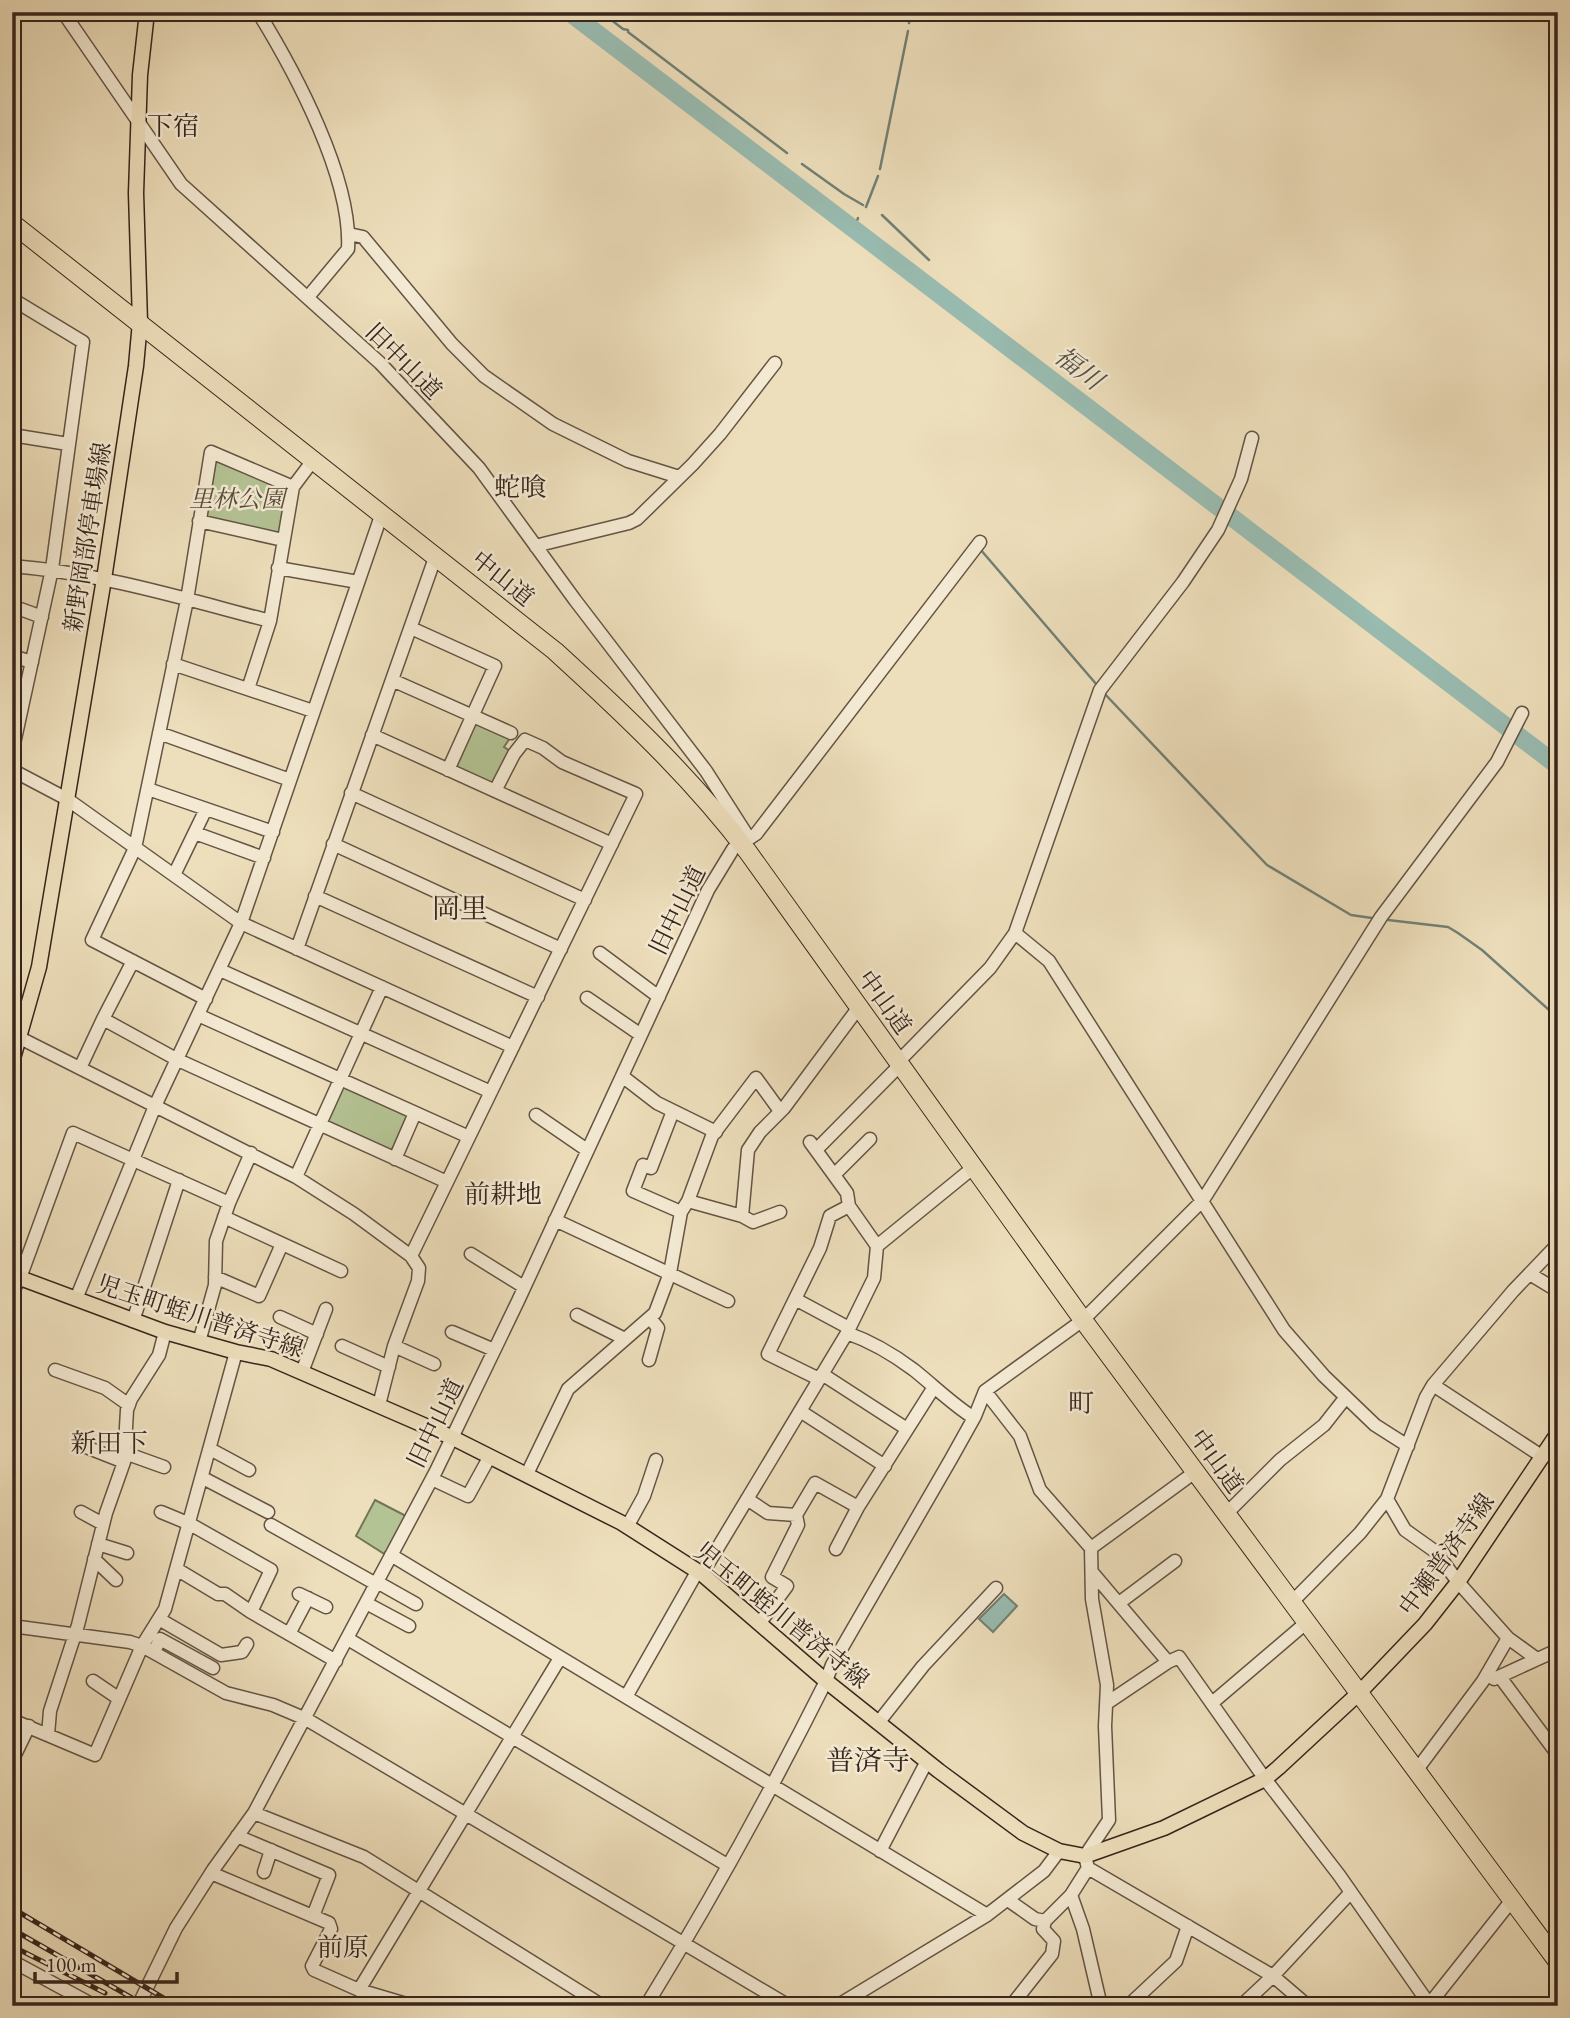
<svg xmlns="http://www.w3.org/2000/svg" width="1570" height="2018" font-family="'EB Garamond','Noto Serif JP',serif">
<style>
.green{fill:#b4c394;stroke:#757458;stroke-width:2}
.water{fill:#99bcb1;stroke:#718075;stroke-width:2}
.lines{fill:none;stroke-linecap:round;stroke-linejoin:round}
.stream{stroke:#718075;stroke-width:2.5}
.river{stroke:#99bcb1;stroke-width:18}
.minor-casing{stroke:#645444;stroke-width:15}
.major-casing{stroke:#36251c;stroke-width:17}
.highway-casing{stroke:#36251c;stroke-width:20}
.minor{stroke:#f4ead3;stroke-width:12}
.major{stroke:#eedfbc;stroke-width:14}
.highway{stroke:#eedfbc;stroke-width:18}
.rail-casing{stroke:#36251c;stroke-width:5}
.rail{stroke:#f4ead3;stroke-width:2.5;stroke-dasharray:8;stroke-linecap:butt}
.labels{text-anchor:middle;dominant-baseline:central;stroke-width:5;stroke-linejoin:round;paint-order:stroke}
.street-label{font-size:24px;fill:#36251c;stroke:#f4ead3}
.park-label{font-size:24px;font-style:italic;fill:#564c3a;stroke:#f4ead3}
.neighbourhood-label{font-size:26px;fill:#36251c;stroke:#f4ead3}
.water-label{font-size:26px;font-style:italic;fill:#545249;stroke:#f4ead3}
.quarter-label{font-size:28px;fill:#36251c;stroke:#f4ead3}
</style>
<rect width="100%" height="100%" fill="#eedfbc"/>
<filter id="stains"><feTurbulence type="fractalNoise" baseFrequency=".00286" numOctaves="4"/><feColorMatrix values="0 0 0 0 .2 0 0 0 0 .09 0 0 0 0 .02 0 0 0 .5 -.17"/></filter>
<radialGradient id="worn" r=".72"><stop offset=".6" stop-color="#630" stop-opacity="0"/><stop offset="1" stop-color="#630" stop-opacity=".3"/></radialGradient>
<!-- green -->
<path class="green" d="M214,457L285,489L280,532L275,534L204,518Z
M473,721L510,738L504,747L510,751L496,785L453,767Z
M343,1085L407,1116L391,1152L325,1122Z
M375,1500L406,1516L386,1555L356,1536Z"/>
<!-- water -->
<path class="water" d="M1004,1594L1017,1606L993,1632L979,1619Z"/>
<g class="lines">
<!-- stream -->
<path class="stream" d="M601,12L623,29L628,30V32L787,153
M909,23L911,12
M802,164L844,194L863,205
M880,169L908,31
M866,207L878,176
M882,215L929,260
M854,229L858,218
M980,549L1097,685
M1103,692L1267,865L1351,915L1372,918
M1388,920L1448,927L1458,933L1482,950L1558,1018"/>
<!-- river -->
<path class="river" d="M569,12L1558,766"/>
<!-- minor casing -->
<g class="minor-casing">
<path id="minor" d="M63,12L181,184L380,363L479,468L575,600L706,771L745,832V837L742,844
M258,12C295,72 352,178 348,249L308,297
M349,234L363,237L452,344L484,376L553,424L628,461L679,477
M12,299L83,342L52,569L12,753
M12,435L68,444
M199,521L283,540
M536,547L543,544L629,523L637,519L693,464L720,434L775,363
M12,566C100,573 185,599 270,621
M278,568L358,582
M12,606L42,617
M411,628L495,666L448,770
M12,656L32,662
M173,664L313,711
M392,680L511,733
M248,689L270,621L293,487L314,459
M159,733L290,780
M372,735L612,844
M12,770L67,799L241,923L513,1047
M148,789L273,832
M351,793L585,900
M195,833L264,858
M333,844L561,949
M174,875L206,809
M315,896L538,997
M1015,933L1049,961L1284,1330L1324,1376L1375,1425L1408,1446
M297,949L436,555
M600,953L659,997
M133,961L103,1019L178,1060L447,1182
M220,970L491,1092
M587,998L641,1035
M206,999L92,940L135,848L187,600L211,452L293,487
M198,1015L469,1137
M20,1038L296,1177L354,1214L411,1256L419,1268L418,1281L394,1346L379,1405
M898,1062L990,968L1015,933L1100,690L1183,582L1218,530L1241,479L1252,438
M80,1068L103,1019
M622,1076L657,1103L716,1132
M673,1111L651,1168L643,1165L633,1191L681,1212
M780,1111L756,1078L712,1136L688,1201L742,1216L748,1150L760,1132L784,1108L859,1007
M536,1115L587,1150
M810,1142L847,1193L849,1206
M817,1149L900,1065
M395,1159L415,1113
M834,1175L870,1139
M296,1177L382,987
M742,1216L753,1222L780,1212
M224,1217L341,1271
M555,1220L728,1301
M471,1254L524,1287
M411,1256L636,794L562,762L543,748L525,740L514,754L495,791
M1530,1274L1558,1291
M215,1277L259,1296L282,1244
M12,1293L20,1278L73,1133L229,1203
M76,1299L155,1106L241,923L382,513
M795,1299L849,1328
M577,1315L625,1339
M280,1317L317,1334
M133,1321L179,1180
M452,1332L494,1350
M847,1333C870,1341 894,1355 914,1370C934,1386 952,1404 974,1418
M199,1342L215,1285L216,1241L229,1203L251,1153
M342,1346L389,1367
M394,1346L434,1364
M649,1360L658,1328L650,1318
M55,1370L105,1388L129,1405
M302,1372L326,1309
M822,1374L907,1429
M819,1379L768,1354L820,1248L830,1216L849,1206L877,1246
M1433,1385L1543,1457
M985,1391L1020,1436L1040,1490L1091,1548L1092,1599L1107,1685L1105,1726L1109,1820L1085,1856L1088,1868L1273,1976L1308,2006
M800,1411L885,1466
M81,1445L124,1462
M210,1449L249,1470
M125,1453L164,1467
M527,1474L568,1389L655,1313L670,1273L681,1212L688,1201
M203,1478L268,1512
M432,1479L468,1496L490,1456
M747,1499L768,1513L796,1515
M1387,1499L1405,1530L1436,1552L1458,1582L1508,1638L1537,1659
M81,1512L103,1524
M161,1512L190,1524L271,1570L251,1612L336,1661
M1226,1514L1280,1460L1324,1425L1346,1397
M271,1525L376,1584
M627,1527L644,1496L656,1460
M98,1544L127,1553
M1091,1548L1195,1472
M836,1549L858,1507L934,1387
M391,1555L987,1915
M94,1559L116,1580
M178,1570L218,1594H225L251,1612
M1092,1572L1168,1662L1107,1703
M702,1574L847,1333L874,1278L877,1246L974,1167
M377,1582L416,1604
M299,1594L326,1607
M1292,1602L1360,1533L1387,1499L1426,1397L1433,1385L1513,1291L1558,1244
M366,1603L409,1626
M1119,1603L1175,1561
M159,1619L221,1655L242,1652L247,1644
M759,1624L787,1586L772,1577L798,1525L796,1515L815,1483L858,1507
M12,1626L130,1642L142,1646L226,1693L273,1705L306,1719L789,2006
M289,1634L308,1598
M348,1639L727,1865
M154,1652L160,1639L213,1668
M1168,1662L1179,1657L1265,1779L1339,1875L1429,2004
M1500,1677L1558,1755
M1494,1679L1553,1652L1558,1653
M93,1681L118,1698
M626,1697L697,1572
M1212,1703L1307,1622
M12,1720L95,1755L142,1646L165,1609L236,1352
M878,1723L923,1666L996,1588
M48,1735L50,1711L78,1625L106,1513L124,1462L127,1410L131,1399L159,1355L165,1332
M12,1761L29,1726
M1416,1771L1483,1681L1508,1638
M254,1813L364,1857L603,2006
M237,1836L329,1875L313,1916
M880,1851L927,1761
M264,1872L271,1850
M211,1873L329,1923L331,1929L312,1966L314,1970L359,1990L413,2006
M1071,1895L1083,1929L1101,2006
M1008,1900L1035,1919L1045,1921L1071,1895L1088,1868
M12,1961L95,2006
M359,1990L560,1658
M138,2006L176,1928L213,1870L254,1813L436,1471L518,1301L708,890L733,849L756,834L980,542
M646,2006C711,1900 771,1791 826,1681L832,1665L951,1459L975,1416L985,1391L1083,1320L1203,1200L1381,917L1497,762L1522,713
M837,2006L987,1915L1044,1871L1059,1851
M1011,2006L1052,1954L1054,1941L1043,1929L1045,1921
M1128,2006L1176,1961L1188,1926
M1241,2006L1273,1976L1351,1892
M1428,2006L1512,1900"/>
</g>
<!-- major casing -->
<g class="major-casing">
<path id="major" d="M12,1062L39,967L104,579L136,366L140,322L136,193L140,75L147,12
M12,1275L165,1332L236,1352L271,1359L451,1437L622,1523L702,1574L826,1681L939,1771L1023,1833L1059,1851L1085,1856L1164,1828L1265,1779L1278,1768L1360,1692L1425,1624L1458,1582L1558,1433"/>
</g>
<!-- highway casing -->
<g class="highway-casing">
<path id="highway" d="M12,223L555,651C624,714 692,778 748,852L1083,1320L1558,1962"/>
</g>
<!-- minor -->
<use href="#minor" class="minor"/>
<!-- major -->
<use href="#major" class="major"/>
<!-- highway -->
<use href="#highway" class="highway"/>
<!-- rail casing -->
<g class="rail-casing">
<path id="rail" d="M12,1908L177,2006
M12,1929L146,2006
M12,1946L105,1993"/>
</g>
<!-- rail -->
<use href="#rail" class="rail"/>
</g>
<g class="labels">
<!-- street labels -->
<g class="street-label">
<text transform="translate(404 361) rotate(45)">旧中山道</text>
<text transform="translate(87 537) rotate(-81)">新野岡部停車場線</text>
<text transform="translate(503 578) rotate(39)">中山道</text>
<text transform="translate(677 910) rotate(-64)">旧中山道</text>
<text transform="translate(885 1002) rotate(54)">中山道</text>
<text transform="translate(200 1316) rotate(18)">児玉町蛭川普済寺線</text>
<text transform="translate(435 1423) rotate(-64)">旧中山道</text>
<text transform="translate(1217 1461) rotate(54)">中山道</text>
<text transform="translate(1446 1554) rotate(-54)">中瀬普済寺線</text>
<text transform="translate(782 1615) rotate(39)">児玉町蛭川普済寺線</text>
</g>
<!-- park labels -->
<g class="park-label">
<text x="237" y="498">里林公園</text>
</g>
<!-- neighbourhood labels -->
<g class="neighbourhood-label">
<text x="173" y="126">下宿</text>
<text x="520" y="487">蛇喰</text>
<text x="503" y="1194">前耕地</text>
<text x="1081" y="1403">町</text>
<text x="109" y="1443">新田下</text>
<text x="343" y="1947">前原</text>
</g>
<!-- water labels -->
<g class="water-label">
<text transform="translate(1079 368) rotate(37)">福川</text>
</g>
<!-- quarter labels -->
<g class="quarter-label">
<text x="460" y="908">岡里</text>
<text x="868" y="1760">普済寺</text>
</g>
</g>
<!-- margin -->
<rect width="1570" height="2018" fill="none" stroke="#eedfbc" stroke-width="42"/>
<rect x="14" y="14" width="1542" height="1990" fill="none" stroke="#36251c" stroke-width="3.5"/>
<rect x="21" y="21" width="1528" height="1976" fill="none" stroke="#36251c" stroke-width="2"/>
<!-- scale -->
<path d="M35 1972v10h142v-10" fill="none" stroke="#36251c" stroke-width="3.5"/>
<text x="46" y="1972" font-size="21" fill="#36251c" stroke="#f4ead3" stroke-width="5" paint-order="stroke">100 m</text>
<rect width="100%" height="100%" filter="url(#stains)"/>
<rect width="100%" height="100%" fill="url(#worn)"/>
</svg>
